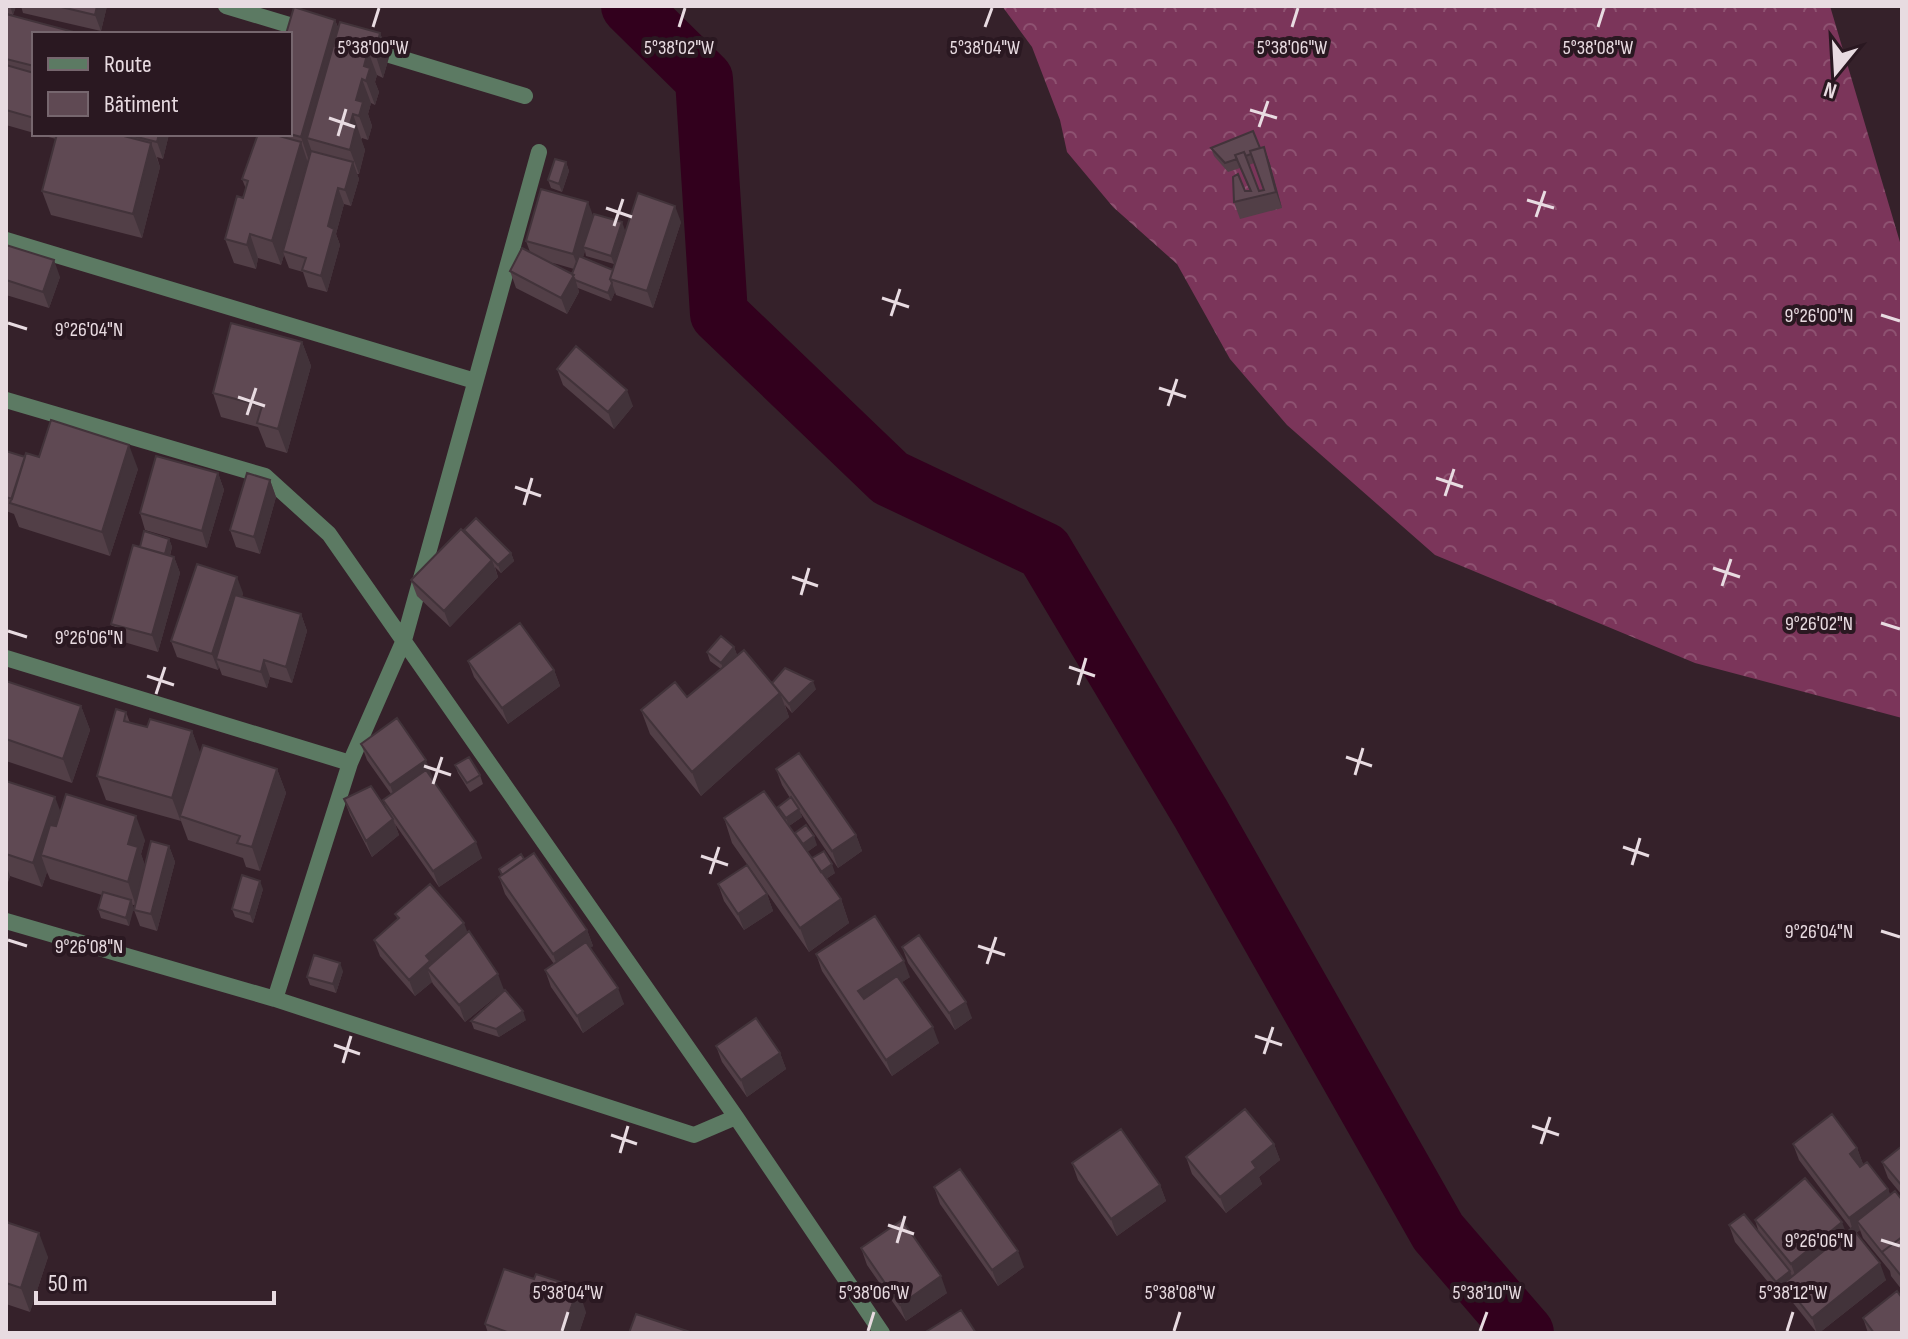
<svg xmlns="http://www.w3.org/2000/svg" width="1908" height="1339" font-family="'Sofia Sans Condensed',sans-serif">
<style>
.forest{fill:url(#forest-crowns)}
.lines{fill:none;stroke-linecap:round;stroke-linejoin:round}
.river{stroke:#32001d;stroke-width:58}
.street{stroke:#5c7a63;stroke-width:16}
.wall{fill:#523f47;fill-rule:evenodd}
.shaded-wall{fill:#42333a}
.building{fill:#5f4953;stroke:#42333a;stroke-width:2}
.ticks{fill:none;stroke:#e8dbe1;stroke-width:3}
.ticks-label{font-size:20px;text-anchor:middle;fill:#e8dbe1;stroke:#2a1821;stroke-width:8;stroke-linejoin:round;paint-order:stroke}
</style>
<defs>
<pattern id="forest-crowns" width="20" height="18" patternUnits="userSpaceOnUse" patternTransform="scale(2)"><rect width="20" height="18" fill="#7b355a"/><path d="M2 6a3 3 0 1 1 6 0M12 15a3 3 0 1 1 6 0" fill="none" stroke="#8e5271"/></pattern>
</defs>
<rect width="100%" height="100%" fill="#35212a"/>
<!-- forest -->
<path class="forest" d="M1002,6H1830L1902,249V718L1695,663L1435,555L1287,425L1230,359L1177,264L1113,207L1067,152L1060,120L1032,47Z"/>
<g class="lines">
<!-- river -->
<path class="river" d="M630,6L704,79L719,314L890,478L1044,551L1201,814L1438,1232L1525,1333"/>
<!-- street -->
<path class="street" d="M226,6L309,31
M370,49L525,96
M6,240L475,381
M6,400L265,476L329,534L736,1117L882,1333
M6,658L350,763
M6,921L275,999L694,1135L736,1117
M275,999L350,763L404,640L539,152"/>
</g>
<!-- wall -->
<path class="wall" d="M6,6H16L13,15L6,13Z
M21,6H107L101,31L23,13Z
M6,14L34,34V133L6,125Z
M335,20L338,27L380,33L389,57L383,78L377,75L375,82L379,92L375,105L371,103L368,114L372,126L368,140L362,138L361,140L365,150L359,174H357L359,179L351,206L344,204L336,234L340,245L327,292L308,287L303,272L289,268L284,255L281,265L258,258L256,269L234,263L225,239L243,198L246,189L242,179L258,134H290Z
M37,134H169L163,159L157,157L160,167L142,238L51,215L42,191L56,139Z
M1264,147L1270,164L1282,208L1240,219L1234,202L1245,191H1250L1240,168L1228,172L1214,156L1211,148H1260ZM1254,163L1264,190L1259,191L1249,165Z
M566,162L569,171L562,192L551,188L548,180Z
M593,216L625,230L614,264L586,256L585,251L583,257L613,270L681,222L653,308L616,295L615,292L611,301L578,288L579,292L567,314L516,288L510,271L530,252L526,241ZM548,262L557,264L574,269L572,274Z
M6,245L60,277L49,308L6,295Z
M302,342L311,366L287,453L266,447L258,427L221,417L213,393Z
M557,369L633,406L614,429L563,385Z
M6,451L25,457L138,469L110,556L19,527L14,514L6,511Z
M218,473L224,490L207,548L145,530L140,513Z
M270,480L276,497L260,554L236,547L230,530Z
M464,530L511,553L514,561L501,573L495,567L498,577L450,627L417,596L411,580L465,534Z
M169,539L172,547L170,556L174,557L180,573L158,652L117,640L111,624L140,547Z
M243,593L242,597L301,614L307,631L292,683L270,677L267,688L222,675L219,667L218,670L177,657L171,641Z
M734,647L737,655L772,683L816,689L792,713L785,705L789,717L701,796L650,734L641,710L687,697L721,669L710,661L707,652Z
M468,661L554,670L560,686L508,724L474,677Z
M6,681L81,706L90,730L72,783L6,761Z
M126,712L130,723L147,727L192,731L200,754L277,769L286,793L260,871L246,867L243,858L188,840L181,821L106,800L97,776Z
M361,744L432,776L431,777L482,858L439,887L395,824L399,835L372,857L350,815L344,799L387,810L383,800L391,794L367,760Z
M455,765L480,775L483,784L470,792L458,773Z
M776,769L856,835L862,851L838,868L800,812L802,817L789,826L795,835L817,845L807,852L814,861L835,873L826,879L841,899L849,923L809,952L732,843L724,818L781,814L778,807L790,798L782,785Z
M6,781L61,812L145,840L141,854L145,866L169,846L175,862L157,931L140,926L134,910L135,905H133L129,926L101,918L98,909L102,895L50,879L47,872L42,887L10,876L6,888Z
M524,859L587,930L593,946L590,948L624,1004L583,1033L551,987L545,970L554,964L505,894L499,877L501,875L499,869Z
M718,884L767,894L773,911L744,930L724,901Z
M263,889L253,923L235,917L232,909Z
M395,914L467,933L504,990L465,1022L433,984L432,982L415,996L380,956L374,940L398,920Z
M902,947L972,1018L955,1030L908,963Z
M816,954L910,977L902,982L939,1043L892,1076L822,971Z
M343,971L336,993L310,985L307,977Z
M526,1020L499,1037L474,1029L471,1021Z
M716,1046L780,1053L786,1069L747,1097L722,1062Z
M1274,1144L1280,1160L1259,1177L1262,1184L1226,1213L1192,1174L1186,1157Z
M1793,1144L1857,1148L1863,1164L1888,1189L1890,1195L1902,1200V1290L1891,1276L1890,1271L1863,1238L1860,1230L1856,1233L1886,1280L1819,1333H1817L1790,1299L1788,1294L1782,1299L1735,1242L1729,1225L1759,1233L1755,1220L1846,1233L1851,1229L1799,1160Z
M1902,1146V1195L1888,1178L1882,1162Z
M1072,1163L1160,1185L1166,1201L1117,1236L1078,1180Z
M934,1187L1024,1267L998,1286L940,1204Z
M6,1216L9,1223L48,1257L30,1312L6,1304Z
M861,1248L947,1293L906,1321L867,1265Z
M586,1312L579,1333H488L485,1324Z
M1863,1318L1902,1333H1868Z"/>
<!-- shaded-wall -->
<path class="shaded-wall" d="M10,6H16L13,15Z
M97,6H107L101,31L95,15Z
M335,20L344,44L307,138L312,152L309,161L301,137Z
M380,33L389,57L383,78L375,53Z
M368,51L377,75L375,82L379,92L375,105L366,81L364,66Z
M362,79L371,103L368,114L372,126L368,140L359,116L356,100Z
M353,114L365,150L359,174L350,150V124Z
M159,134H169L163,159L157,142Z
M301,142L309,166L283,251L284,255L281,265L272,241Z
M151,143L160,167L142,238L133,214Z
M1264,147L1270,164L1282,208L1276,192Z
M353,162L359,179L351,206L345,190Z
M566,162L569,171L562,192L559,184Z
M338,188L344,204L336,234L340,245L327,292L321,276L328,226Z
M588,202L594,218L583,247L585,251L579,270L573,254Z
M675,206L681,222L653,308L647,291Z
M622,222L625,230L614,264L611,256Z
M250,234L258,258L256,269L247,245Z
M54,260L60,277L49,308L43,292Z
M574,275L579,292L567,314L561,298Z
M612,283L615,292L611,301L608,293Z
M302,342L311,366L287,453L278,429Z
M627,390L633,406L614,429L608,412Z
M129,445L138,469L110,556L102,532Z
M218,473L224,490L207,548L202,531Z
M270,480L276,497L260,554L254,537Z
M169,539L172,547L167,564L164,556Z
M511,553L514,561L501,573L498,565Z
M174,557L180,573L158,652L152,635Z
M492,560L498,577L450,627L444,611Z
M237,577L243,593L222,660L216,659L219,667L218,670L212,654Z
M301,614L307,631L292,683L286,667Z
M734,647L737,655L724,671L721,663Z
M264,660L270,677L267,688L261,672Z
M554,670L560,686L508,724L502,708Z
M813,681L816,689L792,713L789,704Z
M780,693L789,717L701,796L692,772Z
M81,706L90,730L72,783L63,759Z
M192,731L201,755L180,816L181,822L172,798Z
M426,760L432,776L396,801L390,785Z
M277,769L286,793L260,871L252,847Z
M55,797L64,821L41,855L47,872L42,887L33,863Z
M799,809L802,817L789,826L786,818Z
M136,816L145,840L141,854L147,871L136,906L128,882V844Z
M393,819L399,835L372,857L366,841Z
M856,835L862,851L838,868L832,851Z
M814,836L817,845L806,853L803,844Z
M476,842L482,858L439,887L433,871Z
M169,846L175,862L157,931L151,914Z
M832,864L835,873L824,880L821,872Z
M6,865L10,876L6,888Z
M260,881L263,889L253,923L250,914Z
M767,894L773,911L744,930L738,914Z
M841,899L849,923L809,952L800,928Z
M131,900L134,908L129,926L126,918Z
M464,923L470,939L427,968L432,982L415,996L409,980L426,956Z
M587,930L593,946L559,971L553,954Z
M904,961L910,977L864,1007L858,991Z
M340,963L343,971L336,993L333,984Z
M498,974L504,990L465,1022L459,1005Z
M618,988L624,1004L583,1033L577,1016Z
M966,1002L972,1018L955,1030L949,1013Z
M523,1011L526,1020L499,1037L496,1029Z
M933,1027L939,1043L892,1076L886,1060Z
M780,1053L786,1069L747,1097L741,1080Z
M1274,1144L1280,1160L1259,1177L1262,1184L1226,1213L1220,1197L1252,1162Z
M1857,1148L1863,1164L1855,1170L1850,1154Z
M1160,1185L1166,1201L1117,1236L1111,1219Z
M1888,1189L1894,1205L1857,1221L1860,1230L1854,1234L1849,1218Z
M1842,1222L1848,1238L1797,1280L1791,1264Z
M39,1233L48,1257L30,1312L21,1288Z
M1018,1251L1024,1267L998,1286L992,1270Z
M1880,1263L1886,1280L1819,1333H1817L1812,1318Z
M1790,1271L1796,1287L1784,1283L1788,1294L1782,1299L1776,1282Z
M941,1276L947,1293L906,1321L900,1305Z
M578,1288L586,1312L579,1333H562Z"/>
<!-- building -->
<path class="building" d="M57,6H97L95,15Z
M294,7L335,20L301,137L290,134V34H286Z
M6,14L81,34H34V66L6,59Z
M340,22L380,33L375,53L368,51L364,66L370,68L366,81L362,79L356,100L363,102L359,116L353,114L350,124L356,126L350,150L307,138Z
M6,65L34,73V118L6,110Z
M1253,131L1260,148L1250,151L1251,154L1246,156L1244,152L1235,155L1237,159L1225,163L1211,148Z
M57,134H116L151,143L133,214L42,191Z
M125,134H159L157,142Z
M258,134H272L301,142L272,241L250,234L247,245L225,239L237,196L243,198L248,181L242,179Z
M1264,147L1276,192L1234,202L1233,177L1238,174L1245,191H1251L1235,155L1244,152L1259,191L1264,190L1250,151Z
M311,151L353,162L345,190L338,188L328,226L334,229L321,276L302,270L306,258L283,251Z
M555,159L566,162L559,184L548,180Z
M541,189L588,202L573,254L526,241Z
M638,193L675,206L647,291L610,279Z
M594,214L622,222L611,256L583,247Z
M6,245L54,260L43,292L6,280Z
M522,248L574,275L561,298L510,271Z
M579,256L613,270L610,279L612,283L608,293L575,280L572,274Z
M231,323L302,342L278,429L257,423L262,406L213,393Z
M576,346L627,390L608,412L557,369Z
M51,420L129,445L102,532L10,503L26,453L39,457Z
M6,451L25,457L12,499L6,497Z
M156,456L218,473L202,531L140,513Z
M247,473L270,480L254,537L230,530Z
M476,518L511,553L498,565L464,530Z
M461,529L492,560L444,611L411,580Z
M144,531L169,539L165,554L140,547Z
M133,545L174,557L152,635L111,624Z
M197,564L237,577L212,654L171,641Z
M235,595L301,614L286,667L264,660L261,672L216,659Z
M520,623L554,670L502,708L468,661Z
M721,636L734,647L721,663L707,652Z
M744,650L780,693L692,772L641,710L675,682L687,697Z
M785,668L813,681L789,704L772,683Z
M6,681L81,706L63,759L6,739Z
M116,709L126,712L124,721L147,727L150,719L192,731L172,798L97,776Z
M397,718L426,760L390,785L361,744Z
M203,745L277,769L252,847L237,843L240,836L180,816Z
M799,753L856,835L832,851L776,769Z
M469,757L480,775L467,783L455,765Z
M426,770L476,842L433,871L383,800Z
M6,781L55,797L33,863L6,854Z
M371,786L393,819L366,841L344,799Z
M764,791L841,899L800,928L724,818Z
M66,794L136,816L128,844L138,847L128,882L41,855L50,825L56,826Z
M791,797L799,809L786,818L778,807Z
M806,825L814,836L803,844L795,833Z
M151,841L169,846L151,914L134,910Z
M824,851L832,864L821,872L812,858Z
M534,853L587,930L553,954L499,877Z
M521,854L524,859L502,875L499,869Z
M747,865L767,894L738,914L718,884Z
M242,875L260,881L250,914L232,909Z
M430,884L464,923L426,956L430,961L409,980L374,940L399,918L395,914Z
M103,892L131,900L126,918L98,909Z
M875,916L904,961L858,991L864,999L897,976L933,1027L886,1060L816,954Z
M469,931L498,974L459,1005L427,968Z
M919,935L966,1002L949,1013L902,947Z
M586,942L618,988L577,1016L545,970Z
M314,955L340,963L333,984L307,977Z
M505,990L523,1011L496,1029L471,1021Z
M756,1018L780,1053L741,1080L716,1046Z
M1245,1109L1274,1144L1252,1162L1256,1168L1220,1197L1186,1157Z
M1832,1114L1857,1148L1850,1154L1860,1167L1867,1162L1888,1189L1849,1218L1793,1144Z
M1121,1129L1160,1185L1111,1219L1072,1163Z
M1902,1146V1186L1882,1162Z
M960,1169L1018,1251L992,1270L934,1187Z
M1805,1178L1842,1222L1791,1264L1755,1220Z
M1895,1191L1902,1200V1237L1882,1252L1884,1255L1857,1221Z
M1744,1214L1790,1271L1776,1282L1729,1225Z
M902,1220L941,1276L900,1305L861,1248Z
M6,1222L39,1233L21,1288L6,1283Z
M1852,1228L1880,1263L1812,1318L1784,1283Z
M1902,1237V1277L1882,1252Z
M504,1269L534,1279L536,1274L578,1288L562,1333H510L485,1324Z
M1897,1291L1902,1298V1333H1874L1863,1318Z
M961,1310L976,1333H924Z
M636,1314L693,1333H629Z"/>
<!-- ticks -->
<path class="ticks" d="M373,27L379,8M679,27L685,8M985,27L992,8M1292,27L1298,8M1598,27L1604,8M1250,110L1277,118M329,118L355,127M1259,127L1268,101M338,136L346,109M1527,200L1554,208M606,208L632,217M1536,217L1545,191M614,226L623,199M882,298L909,307M1881,315L1900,321M891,316L900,289M8,323L27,329M1159,388L1186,397M238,397L265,406M1168,406L1177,379M247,415L256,388M1436,478L1463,487M515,487L541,496M1445,496L1454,469M524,505L532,478M1713,568L1740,577M792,577L818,586M1722,586L1731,559M801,595L809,568M1881,623L1900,629M8,631L27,637M1069,667L1095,676M147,676L174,685M1078,685L1086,658M156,694L165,667M1346,757L1372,766M424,766L451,775M1355,775L1363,748M433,784L442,757M1623,847L1649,856M701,856L728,865M1632,865L1640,838M710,874L719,847M1881,931L1900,937M8,940L27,946M978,946L1005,955M987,964L996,937M1255,1036L1282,1045M334,1045L360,1054M1264,1054L1273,1027M343,1063L351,1036M1532,1126L1559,1135M611,1135L637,1144M1541,1144L1550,1117M620,1153L628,1126M888,1225L914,1234M1881,1240L1900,1246M897,1243L905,1216M562,1331L568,1312M868,1331L874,1312M1174,1331L1180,1312M1480,1331L1487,1312M1787,1331L1793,1312"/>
<g class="ticks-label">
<text x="373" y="54">5°38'00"W</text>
<text x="679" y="54">5°38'02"W</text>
<text x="985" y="54">5°38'04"W</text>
<text x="1292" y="54">5°38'06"W</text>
<text x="1598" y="54">5°38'08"W</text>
<text x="1819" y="322">9°26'00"N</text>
<text x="89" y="336">9°26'04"N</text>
<text x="1819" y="630">9°26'02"N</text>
<text x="89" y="644">9°26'06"N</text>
<text x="1819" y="938">9°26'04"N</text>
<text x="89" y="953">9°26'08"N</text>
<text x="1819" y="1247">9°26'06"N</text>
<text x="568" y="1299">5°38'04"W</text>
<text x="874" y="1299">5°38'06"W</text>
<text x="1180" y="1299">5°38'08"W</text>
<text x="1487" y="1299">5°38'10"W</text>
<text x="1793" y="1299">5°38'12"W</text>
</g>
<!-- border -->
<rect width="1908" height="1339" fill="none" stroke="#e8dbe1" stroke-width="16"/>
<!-- legend -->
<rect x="32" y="32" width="260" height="104" fill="#2a1821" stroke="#76666e" stroke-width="2"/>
<rect x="48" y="58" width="40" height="12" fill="#5c7a63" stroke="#76666e" stroke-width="2"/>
<text x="104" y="72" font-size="24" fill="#e8dbe1">Route</text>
<rect x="48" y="92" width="40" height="24" fill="#5f4953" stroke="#76666e" stroke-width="2"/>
<text x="104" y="112" font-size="24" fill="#e8dbe1">Bâtiment</text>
<!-- north arrow -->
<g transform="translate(1836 72) rotate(198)" stroke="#2a1821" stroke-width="6" paint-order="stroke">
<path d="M0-6L14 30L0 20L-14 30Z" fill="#e8dbe1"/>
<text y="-12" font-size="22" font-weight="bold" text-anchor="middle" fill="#e8dbe1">N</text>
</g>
<!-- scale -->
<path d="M36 1291v12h238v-12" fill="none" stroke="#e8dbe1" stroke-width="4"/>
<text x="48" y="1291" font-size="24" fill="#e8dbe1" stroke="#2a1821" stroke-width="6" paint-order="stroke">50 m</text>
</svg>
